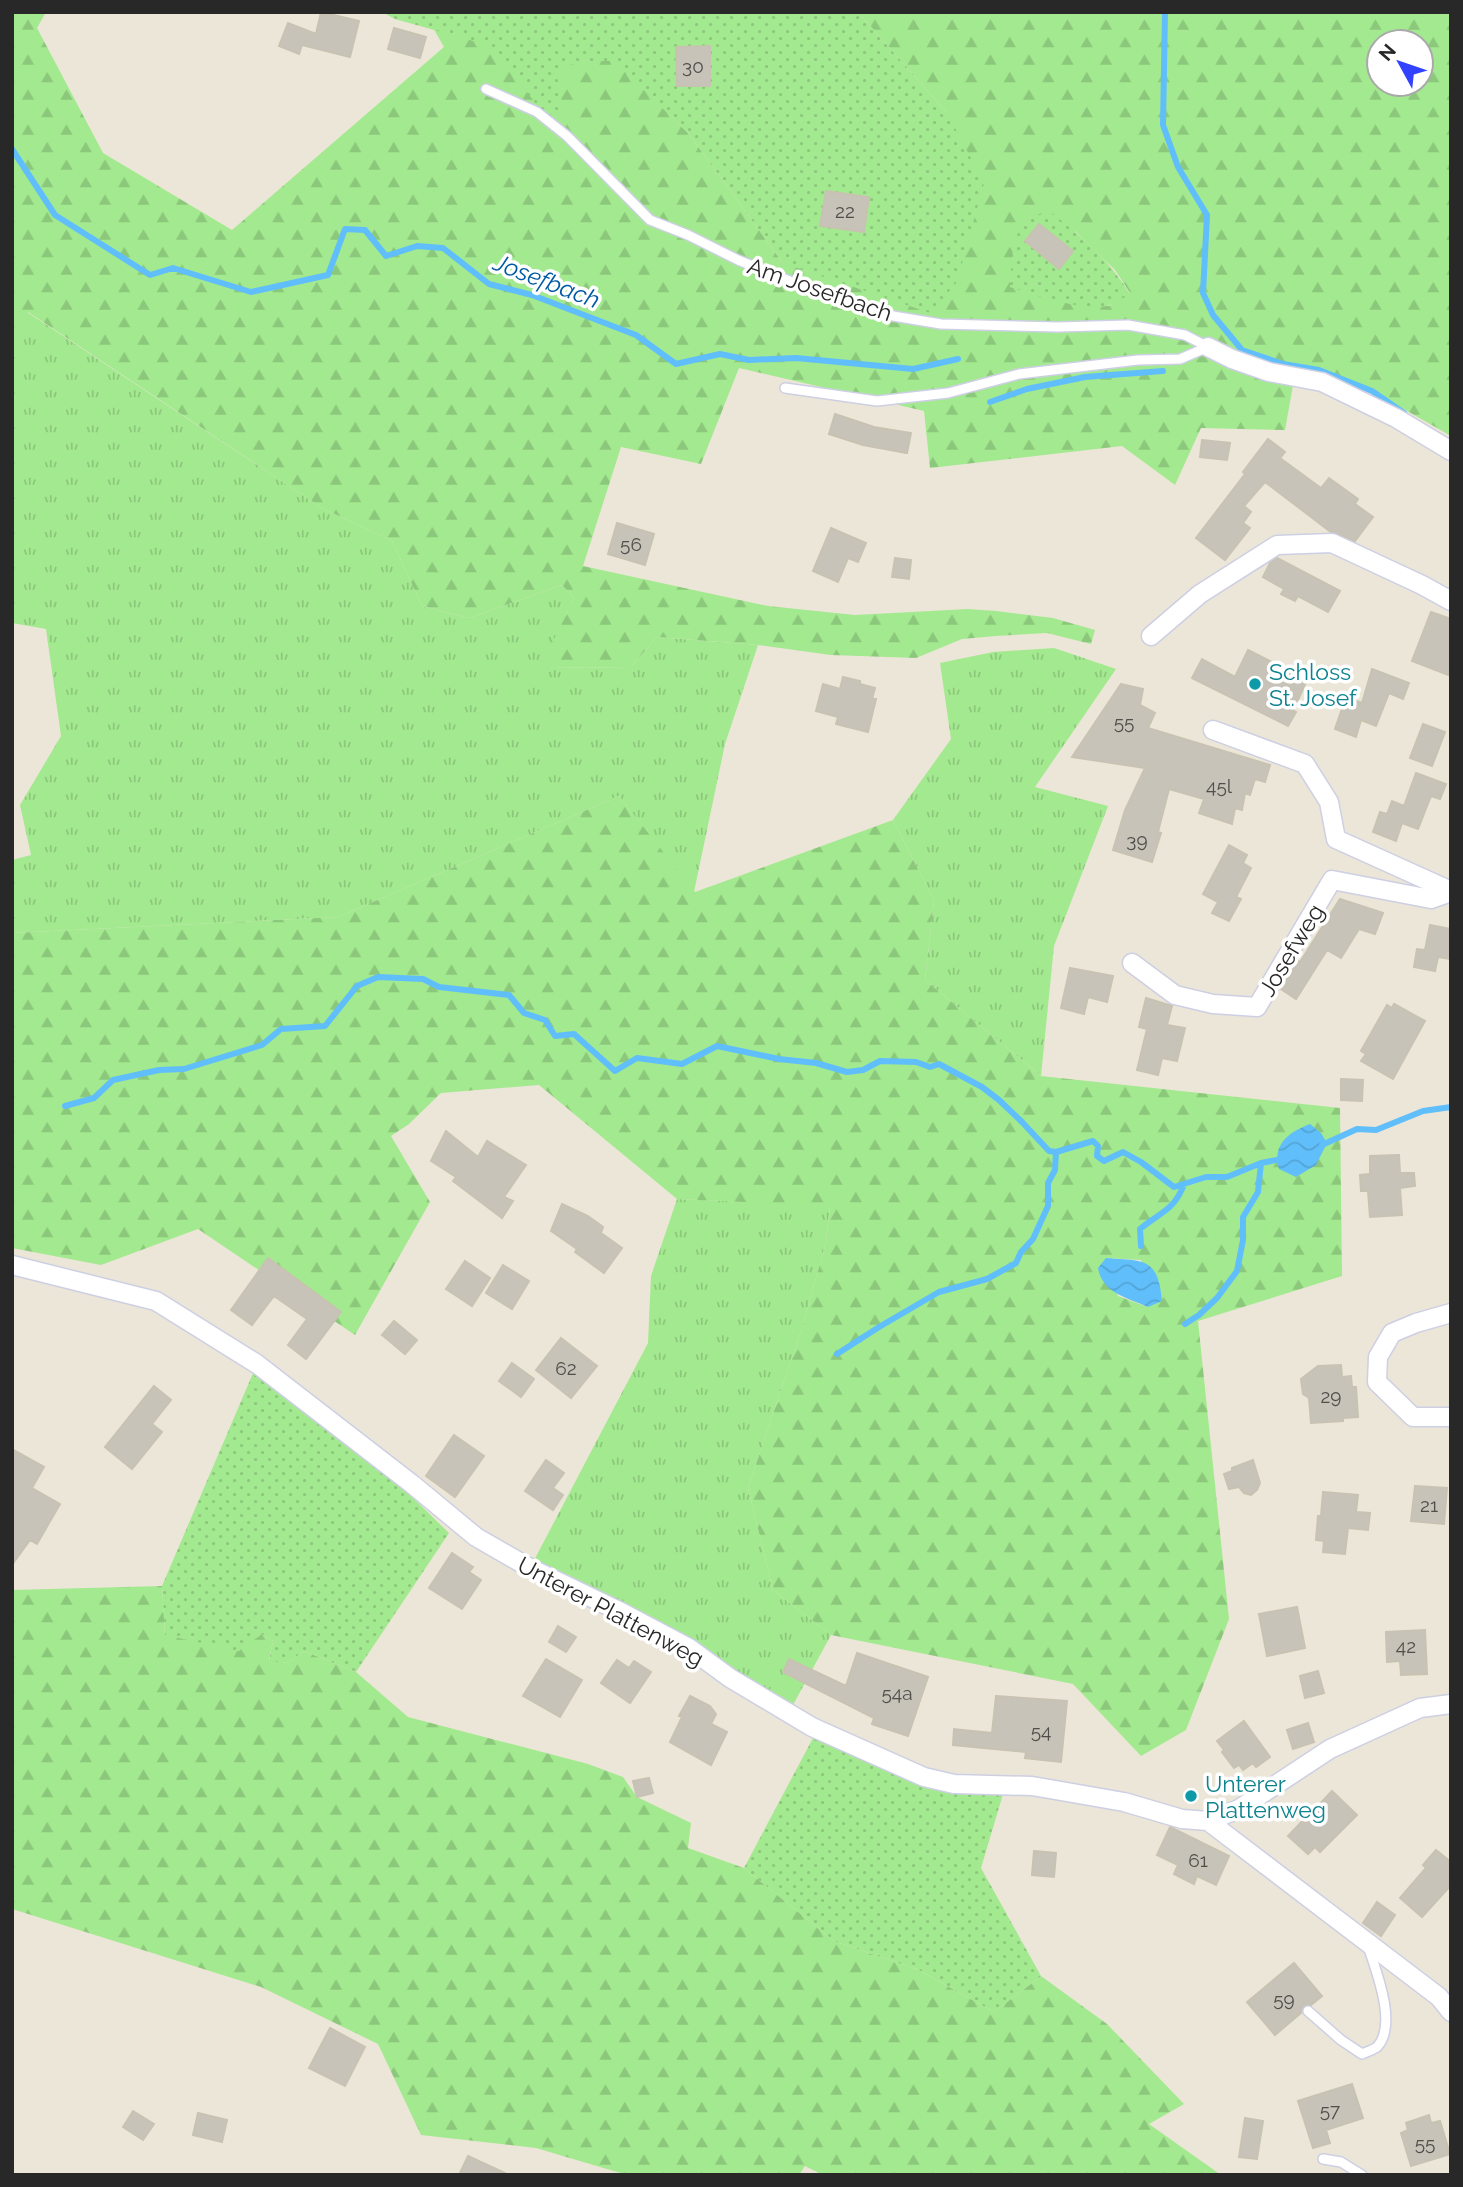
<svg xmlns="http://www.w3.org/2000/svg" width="1463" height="2187" font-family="Raleway,sans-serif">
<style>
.grass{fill:url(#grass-tufts)}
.forest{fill:url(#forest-firs);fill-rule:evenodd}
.park{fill:url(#park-dots)}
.water{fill:url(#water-waves)}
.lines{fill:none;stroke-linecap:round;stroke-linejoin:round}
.stream{stroke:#60bffa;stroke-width:6}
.building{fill:#c7c3b8;stroke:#c8c2b2;stroke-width:2}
.service-casing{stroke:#cdcfe3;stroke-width:12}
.minor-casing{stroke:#cdcfe3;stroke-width:21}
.service{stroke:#fff;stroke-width:9}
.minor{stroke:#fff;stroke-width:18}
.culture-dot{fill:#0f9aa8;stroke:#fff;stroke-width:2.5}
.labels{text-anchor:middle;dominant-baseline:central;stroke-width:7;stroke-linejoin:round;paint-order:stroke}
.number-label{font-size:19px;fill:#504f4c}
.street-label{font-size:23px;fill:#282828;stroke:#fff}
.culture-label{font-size:23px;fill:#0d838f;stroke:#fff;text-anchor:start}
.water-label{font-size:24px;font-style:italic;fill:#0159a4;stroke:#fff}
</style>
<defs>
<pattern id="grass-tufts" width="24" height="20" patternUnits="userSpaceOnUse" patternTransform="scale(1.75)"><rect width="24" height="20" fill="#a3e98f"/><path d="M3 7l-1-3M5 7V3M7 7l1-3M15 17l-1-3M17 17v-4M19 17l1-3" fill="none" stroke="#8cc87b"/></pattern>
<pattern id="forest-firs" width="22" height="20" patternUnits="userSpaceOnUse" patternTransform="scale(1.75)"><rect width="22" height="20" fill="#a3e98f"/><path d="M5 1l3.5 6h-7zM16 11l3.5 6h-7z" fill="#8cc87b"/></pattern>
<pattern id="park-dots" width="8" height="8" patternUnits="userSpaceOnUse" patternTransform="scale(1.75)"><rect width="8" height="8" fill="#a3e98f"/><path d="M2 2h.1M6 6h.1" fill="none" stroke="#8cc87b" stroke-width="1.8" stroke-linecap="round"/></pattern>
<pattern id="water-waves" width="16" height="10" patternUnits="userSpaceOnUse" patternTransform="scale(1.75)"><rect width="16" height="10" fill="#60bffa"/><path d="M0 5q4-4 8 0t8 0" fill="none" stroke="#53a4d6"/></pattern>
</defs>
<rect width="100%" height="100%" fill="#ece6d8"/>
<!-- grass -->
<path class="grass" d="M27,312L322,508L392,541L422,606L469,618L562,585L574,598L541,668L631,667L657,637L758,645L725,744L694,892L619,796L338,917L12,933V860L31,855L20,805L61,736L46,629L12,623V338Z
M1054,648L1116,669L1035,787L1108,806L1054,946L1041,1076L925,980L934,901L893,820L951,739L940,663L993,652Z
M677,1199L830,1205L826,1242L802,1328L748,1488L773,1590L831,1635L793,1705L812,1727L530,1568L648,1343L651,1276Z"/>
<!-- forest -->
<path class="forest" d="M12,12H46L37,28L103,153L232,230L444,47L424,12L595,41L689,134L783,263L947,113L858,12H1451V436L1372,391L1296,369L1285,430L1201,428L1175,485L1122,446L930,468L924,411L739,368L701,464L621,447L583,566L768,606L855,615L968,609L996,611L1053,618L1095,630L1091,644L1047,633L996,636L962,639L916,658L831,655L758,645L657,637L631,667L540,668L574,598L562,585L469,618L422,606L392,541L322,508L28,312L12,338ZM1379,42H1421V84H1379ZM1075,231L1115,270L1130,293L1109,306H1082Z
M619,796L695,892L893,820L934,901L925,980L1041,1076L1340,1108L1342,1276L1198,1321L1229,1619L1186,1730L1141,1756L1073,1684L831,1635L773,1590L748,1488L802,1328L826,1242L830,1206L677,1199L539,1085L441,1093L409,1124L391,1136L430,1202L355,1335L198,1229L101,1265L12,1248V933L338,917ZM1106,1258L1141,1260L1148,1307L1118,1296Z
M162,1586L165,1635L262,1634L273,1641L269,1660L287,1663L304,1651L356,1672L408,1717L588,1764L623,1777L637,1797L691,1823L688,1848L744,1868L834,1941L919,1970L994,2012L1041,1976L1107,2024L1184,2104L1149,2124L1221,2175H823L805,2166L799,2175H627L536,2148L421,2135L378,2044L261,1987L12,1909V1590Z"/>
<!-- park -->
<path class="park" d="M382,12H858L947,113L984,183L957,282L930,313L783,263L689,134L614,61H578L555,73C564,92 560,111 558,132L491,46L395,19Z
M1049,211C1082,236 1108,259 1130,294C1124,297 1117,303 1110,305C1088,313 1033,295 1010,287L1013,247L1023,219Z
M257,1364L412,1484L411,1496L449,1533L356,1672L304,1651L287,1663L269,1661L273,1641L262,1634L239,1651L165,1635L162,1586Z
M812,1727L924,1777L1006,1784L981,1868L1041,1976L994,2012L919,1970L834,1941L744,1868L813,1738Z"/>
<!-- water -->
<path class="water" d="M1310,1124L1321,1133L1327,1143L1316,1165L1296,1177L1279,1169C1272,1144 1289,1132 1310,1124Z
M1106,1258C1144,1261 1158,1257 1162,1301L1148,1307C1128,1298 1102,1293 1098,1268Z"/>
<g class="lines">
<!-- stream -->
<path class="stream" d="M1165,12L1163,125L1178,167L1207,215L1203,293L1213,315L1242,350L1283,364L1319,370L1372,391L1404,413
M12,149L55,215L150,275L173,268L251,292L328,275L345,229L365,230L386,256L417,246L443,248L489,284L532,295L636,335L676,364L720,354L749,360L796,358L913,369L958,359
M990,402L1027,389L1085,377L1163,371
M65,1106L94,1098L113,1080L159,1070L184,1069L262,1045L281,1029L325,1026L357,986L378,977L423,979L439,987L509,995L524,1013L545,1020L555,1036L574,1034L615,1071L637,1058L682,1064L717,1046L779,1059L816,1063L847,1072L863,1070L880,1061L916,1062L930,1067L939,1064L982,1087L999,1100L1022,1122L1049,1151L1056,1152L1093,1141L1098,1146L1097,1156L1104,1161L1123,1152L1141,1162L1174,1187L1206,1177H1227L1261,1163L1282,1159
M1322,1145L1357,1129L1376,1130L1423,1111L1451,1107
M1141,1246L1140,1229C1159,1213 1175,1210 1184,1184
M1185,1324L1199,1315L1217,1298L1237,1271L1243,1240V1217L1258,1192L1261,1163
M837,1354L879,1327L939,1292L987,1279L1016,1263L1021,1252L1033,1239L1048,1206V1183L1055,1170L1056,1152"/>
</g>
<!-- building -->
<path class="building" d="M321,12L359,21L350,57L302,45L299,54L279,46L288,23L316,34Z
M394,28L426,37L420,58L388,49Z
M710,46V86H677L676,47Z
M826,191L869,197L864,232L820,226Z
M1039,224L1073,251L1059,269L1025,241Z
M835,414L874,427L911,433L907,453L863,445L829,434Z
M1268,439L1285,452L1280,458L1321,488L1329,478L1358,499L1355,504L1373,517L1355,541L1331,532L1265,482L1244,506L1251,512L1243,523L1250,528L1225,560L1196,538L1245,474L1243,472Z
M1202,440L1230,443L1227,460L1200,457Z
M617,523L654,534L645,565L608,554Z
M831,528L866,543L858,562L848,558L838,582L813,571Z
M895,558L911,560L909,579L892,577Z
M1277,558L1340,591L1328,612L1298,596L1295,601L1281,594L1284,589L1263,577L1270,563Z
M1431,612L1451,619V676L1412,661Z
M1248,650L1307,680L1293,711L1296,712L1288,726L1192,678L1202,659L1235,677Z
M1372,669L1409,683L1403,699L1389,693L1376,726L1361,720L1356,737L1335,729L1346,697L1362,703Z
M843,677L860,681V684L875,688L872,699H876L868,732L836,724L838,717L816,711L823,684L840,689Z
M1121,684L1143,689L1140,705L1155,713L1148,728L1270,765L1265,782L1255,779L1250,795L1245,793L1242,810L1235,808L1232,824L1199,813L1204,799L1169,789L1158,832L1161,833L1152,862L1113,850L1125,810L1145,768L1072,757Z
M1423,724L1445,732L1432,766L1410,758Z
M1416,773L1446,784L1440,799L1431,796L1418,829L1402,823L1396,841L1373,832L1380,812L1387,814L1392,801L1404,806Z
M1229,845L1247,855L1243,863L1251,868L1236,897L1241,899L1229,921L1212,913L1218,902L1203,894Z
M1340,899L1383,913L1375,934L1359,929L1341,958L1327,950L1296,999L1281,989L1298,961L1300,962Z
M1430,925L1451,929V959L1438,957L1435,971L1414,967L1417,949L1425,950Z
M1070,968L1113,976L1107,1002L1088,997L1084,1014L1061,1008Z
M1146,998L1172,1006L1167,1025L1185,1028L1177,1061L1162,1058L1158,1075L1137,1070L1147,1029L1139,1027Z
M1394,1004L1425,1021L1393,1079L1361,1061L1366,1054L1361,1051L1387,1005L1392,1008Z
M1341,1079L1363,1080L1362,1101L1341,1100Z
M446,1131L478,1157L487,1141L526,1165L504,1197L513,1201L502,1218L453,1181L456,1177L431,1161Z
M1399,1155L1400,1173H1414L1415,1186L1400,1188L1402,1215L1370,1217L1368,1191H1361L1360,1175L1370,1174V1156Z
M562,1204L588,1216L603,1227L601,1233L622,1248L604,1273L575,1252L577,1249L551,1231Z
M268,1258L341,1312L306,1359L288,1345L307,1319L274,1296L252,1325L231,1310Z
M465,1261L490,1278L472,1306L446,1289Z
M503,1265L529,1281L512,1309L486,1293Z
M394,1321L417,1340L405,1354L382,1335Z
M561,1338L597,1366L571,1398L536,1370Z
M512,1363L534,1379L521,1397L499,1381Z
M1341,1365L1342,1377L1351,1376L1352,1387H1356L1358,1417L1343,1418V1421L1311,1423L1309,1398L1303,1394L1301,1379L1318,1366Z
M154,1386L171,1400L152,1424L162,1432L132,1469L105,1447Z
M454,1435L484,1456L455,1497L426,1476Z
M12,1449L44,1467L32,1488L60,1504L37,1544L30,1540L12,1565Z
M546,1460L564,1473L553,1488L563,1495L553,1510L525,1491Z
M1253,1460L1260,1483L1257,1490L1251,1495L1244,1493L1239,1487L1229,1489L1224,1474L1232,1471V1468Z
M1415,1486L1447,1488L1444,1524L1411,1521Z
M1323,1492L1358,1495L1356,1512L1370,1513L1368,1530L1348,1528L1345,1554L1323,1552L1324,1541L1316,1540L1318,1516H1321Z
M452,1553L473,1567L469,1572L481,1580L462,1609L429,1588Z
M1297,1607L1305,1648L1267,1656L1259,1614Z
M558,1626L576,1637L566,1652L549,1642Z
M1425,1630L1427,1674L1401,1675L1400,1661L1387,1662L1386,1632Z
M857,1653L928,1677L908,1736L872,1724L874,1718L783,1672L789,1659L846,1686Z
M546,1659L582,1680L560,1717L523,1696Z
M617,1660L629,1668L634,1661L651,1672L630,1703L601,1683Z
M1318,1671L1324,1693L1305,1698L1300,1676Z
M690,1696L710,1706L716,1714L711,1724L727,1732L711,1765L670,1742L682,1717L679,1716Z
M996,1696L1067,1701L1061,1762L1025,1758L1026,1752L953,1745L954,1729L992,1733Z
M1244,1721L1270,1757L1256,1767L1253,1763L1243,1770L1239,1765L1234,1768L1222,1752L1224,1750L1217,1741Z
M1308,1723L1314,1742L1293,1749L1287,1730Z
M649,1778L653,1793L637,1797L633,1781Z
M1332,1791L1357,1815L1320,1852L1315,1847L1308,1854L1288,1836L1311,1812L1314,1816L1313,1811Z
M1170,1827L1229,1856L1216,1885L1197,1876L1194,1884L1174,1874L1178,1865L1157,1855Z
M1436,1850L1451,1862V1885L1422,1917L1400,1898L1426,1868L1423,1865Z
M1034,1851L1056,1853L1054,1877L1032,1875Z
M1377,1902L1395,1915L1381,1936L1363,1923Z
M1294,1963L1322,1996L1311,2005L1303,2006L1301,2013L1275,2035L1247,2002Z
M330,2028L365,2047L345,2086L309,2068Z
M1352,2084L1363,2118L1326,2130L1330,2143L1313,2148L1298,2101Z
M133,2111L154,2124L143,2140L123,2127Z
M198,2113L227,2120L222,2142L193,2135Z
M1429,2115L1431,2123L1440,2121L1450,2154L1411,2166L1401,2133L1408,2130L1406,2123Z
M1245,2118L1263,2121L1257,2159L1239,2157Z
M468,2156L509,2175H459Z"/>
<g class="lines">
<!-- service casing -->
<g class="service-casing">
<path id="service" d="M486,89L537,112L567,136L650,220L688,235L738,260L834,299L893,316L941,324L1058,327L1128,325L1185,335L1208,347
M785,388L877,401L948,393L1019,374L1138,360L1180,359L1208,347
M1308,2011L1341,2040L1362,2054C1366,2052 1373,2050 1377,2047C1398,2025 1376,1971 1368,1946
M1323,2159L1341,2162L1362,2175"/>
</g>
<!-- minor casing -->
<g class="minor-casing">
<path id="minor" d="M1208,347L1232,359L1269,372L1322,382L1396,418L1451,451
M1151,636L1200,594L1277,545L1332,543L1422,585L1451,601
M1213,730L1305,764L1329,802L1336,839L1451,891
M1132,963L1175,995L1213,1004L1257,1007L1332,880L1431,899L1451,892
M12,1265L156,1301L257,1364L412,1484L476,1537L530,1568L619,1611L689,1648L730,1678L812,1727L924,1777L954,1784L1032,1786L1124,1802L1182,1819L1208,1821L1439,1997L1451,2012
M1451,1313L1416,1323L1392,1333L1378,1357L1377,1382L1413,1417H1451
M1208,1821L1239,1809L1330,1749L1420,1708L1451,1704"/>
</g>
<!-- service -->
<use href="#service" class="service"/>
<!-- minor -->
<use href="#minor" class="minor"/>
</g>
<!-- markers -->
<g class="culture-dot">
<circle cx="1255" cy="684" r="7"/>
<circle cx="1191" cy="1796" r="7"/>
</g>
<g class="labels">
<!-- number labels -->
<g class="number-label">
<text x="693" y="66">30</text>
<text x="845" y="211">22</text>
<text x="631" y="544">56</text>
<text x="1124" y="722">55</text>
<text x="1219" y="786">45l</text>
<text x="1137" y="840">39</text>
<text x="566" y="1368">62</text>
<text x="1331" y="1396">29</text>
<text x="1429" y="1505">21</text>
<text x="1406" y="1646">42</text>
<text x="897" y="1693">54a</text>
<text x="1041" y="1731">54</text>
<text x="1198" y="1860">61</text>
<text x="1284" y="1999">59</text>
<text x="1330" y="2110">57</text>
<text x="1425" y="2143">55</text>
</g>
<!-- street labels -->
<g class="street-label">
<text transform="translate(820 289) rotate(19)">Am Josefbach</text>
<text transform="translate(1291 950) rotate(-59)">Josefweg</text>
<text transform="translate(611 1611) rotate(28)">Unterer Plattenweg</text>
</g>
<!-- culture labels -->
<g class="culture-label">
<text x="1269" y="671">Schloss<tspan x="1269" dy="26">St. Josef</tspan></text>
<text x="1205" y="1783">Unterer<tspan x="1205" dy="26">Plattenweg</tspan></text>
</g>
<!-- water labels -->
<g class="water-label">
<text transform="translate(547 281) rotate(21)">Josefbach</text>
</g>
</g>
<!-- border -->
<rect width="1463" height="2187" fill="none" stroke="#282828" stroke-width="28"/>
<!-- north arrow -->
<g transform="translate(1400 63) rotate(310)"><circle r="33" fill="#ffffff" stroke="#a9a9a9" stroke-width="2"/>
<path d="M0-5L12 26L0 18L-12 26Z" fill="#3342ff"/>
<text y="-10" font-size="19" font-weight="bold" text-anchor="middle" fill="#282828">N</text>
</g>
</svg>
